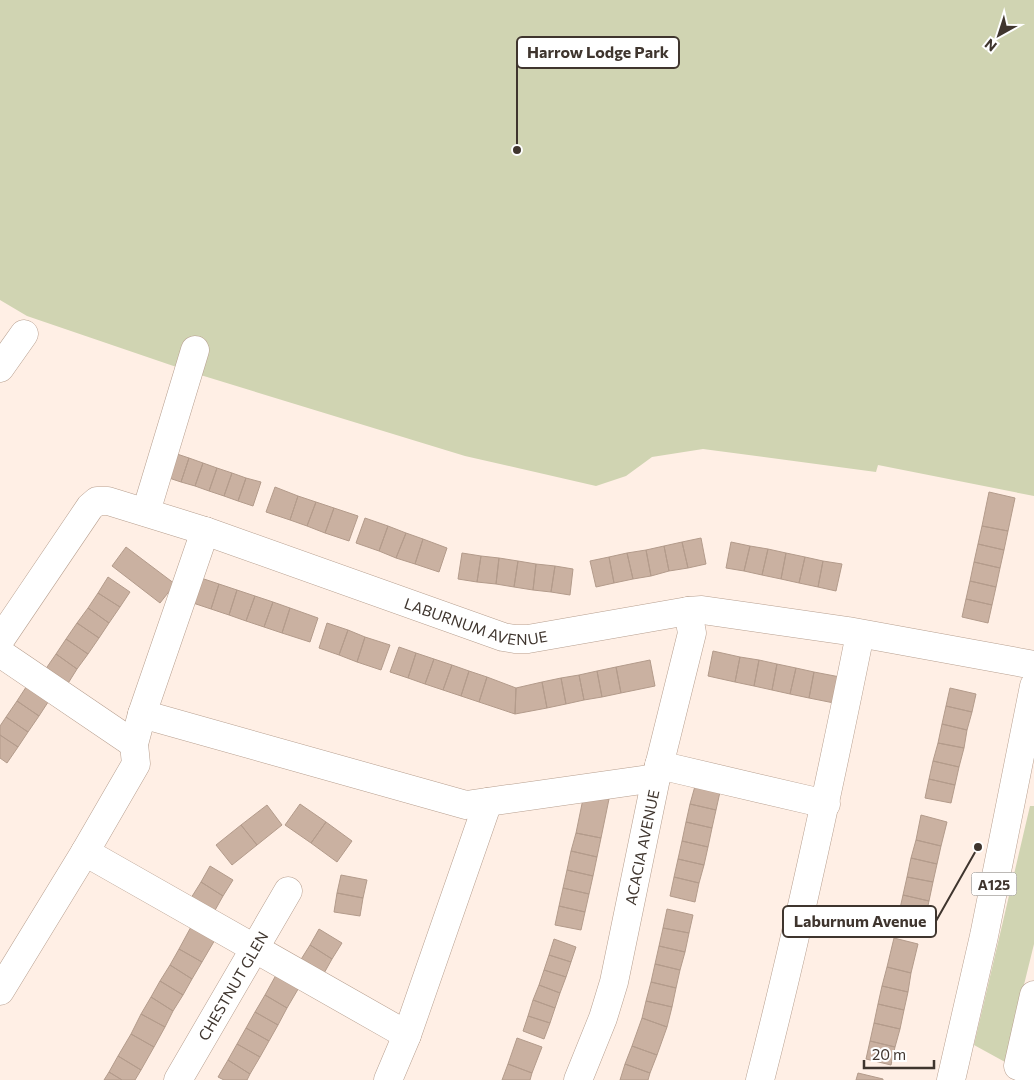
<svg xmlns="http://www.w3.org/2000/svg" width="1034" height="1080" font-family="Commissioner,sans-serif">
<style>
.green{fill:#d0d4b2}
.building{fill:#cab1a1;stroke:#b39b8b}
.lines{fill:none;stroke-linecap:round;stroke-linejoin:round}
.minor-casing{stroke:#b79f8f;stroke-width:29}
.major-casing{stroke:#b79f8f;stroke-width:29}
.minor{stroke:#fff;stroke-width:28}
.major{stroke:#fff;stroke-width:28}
.labels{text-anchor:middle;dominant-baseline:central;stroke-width:4;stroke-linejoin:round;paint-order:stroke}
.shield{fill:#fff;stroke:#79726d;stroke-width:1}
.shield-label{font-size:14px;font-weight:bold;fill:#3f352e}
.street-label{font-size:15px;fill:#3f352e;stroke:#fff}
.leader{fill:none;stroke:#3f352e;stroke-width:2}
.callout-dot{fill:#3f352e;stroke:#fff;stroke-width:2}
.callout{fill:#fff;stroke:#3f352e;stroke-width:2}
.callout-label{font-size:16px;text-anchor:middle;font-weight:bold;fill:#3f352e}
</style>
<rect width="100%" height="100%" fill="#ffefe5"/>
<!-- green -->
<path class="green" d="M0,0H1034V496L878,465L876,472L703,449L652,457L626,476L596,486L465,456L194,373L27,316L0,300Z
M1030,806H1034V944L1005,1062L974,1045Z"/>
<!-- building -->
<path class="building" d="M174,453L189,458L181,482L166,477Z
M189,458L203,463L195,486L181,482Z
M203,463L217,468L209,491L195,486Z
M217,468L232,473L224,496L209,491Z
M232,473L246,478L238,501L224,496Z
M246,478L261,482L253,506L238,501Z
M275,487L298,496L290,520L266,512Z
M989,492L1015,498L1008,531L982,526Z
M298,496L316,502L307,526L290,520Z
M316,502L334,508L325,533L307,526Z
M334,508L358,516L349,541L325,533Z
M365,518L388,526L379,551L356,543Z
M388,526L406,533L396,558L379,551Z
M982,526L1008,531L1004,550L978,544Z
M406,533L423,539L415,564L396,558Z
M701,538L706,564L688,568L682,542Z
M423,539L447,548L439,572L415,564Z
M682,542L688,568L669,571L664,546Z
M731,542L750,546L744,571L726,568Z
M978,544L1004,550L1000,568L974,562Z
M664,546L669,571L651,576L646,550Z
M750,546L768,549L762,575L744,571Z
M126,547L175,584L160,603L112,566Z
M768,549L786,553L781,579L762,575Z
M646,550L651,576L633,579L627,553Z
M462,553L481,556L477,582L458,579Z
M627,553L633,579L614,583L609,557Z
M786,553L805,557L799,583L781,579Z
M481,556L499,558L496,584L477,582Z
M609,557L614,583L596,587L590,561Z
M805,557L823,561L818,587L799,583Z
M499,558L518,561L514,587L496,584Z
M518,561L536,564L533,590L514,587Z
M823,561L842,564L836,591L818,587Z
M974,562L1000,568L996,587L970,581Z
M536,564L555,566L551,592L533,590Z
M555,566L573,569L570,595L551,592Z
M195,576L219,584L211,609L187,601Z
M108,577L130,592L120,607L98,593Z
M970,581L996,587L992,605L966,599Z
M219,584L237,590L229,615L211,609Z
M237,590L255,596L246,621L229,615Z
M98,593L120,607L109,623L88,608Z
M255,596L273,602L264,627L246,621Z
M966,599L992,605L988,623L962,617Z
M273,602L290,608L282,633L264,627Z
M88,608L109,623L99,638L77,623Z
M290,608L318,618L310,642L282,633Z
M77,623L99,638L88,654L66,639Z
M327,623L348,630L339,655L319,648Z
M348,630L365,637L357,662L339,655Z
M365,637L390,645L381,670L357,662Z
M66,639L88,654L77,669L56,654Z
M399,647L416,653L408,678L390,672Z
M713,651L740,657L735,682L708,676Z
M416,653L434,659L425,684L408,678Z
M56,654L77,669L67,685L45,670Z
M740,657L759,660L754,686L735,682Z
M434,659L452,665L443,690L425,684Z
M650,660L655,686L621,693L616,667Z
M759,660L777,664L772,690L754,686Z
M777,664L796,668L790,694L772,690Z
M452,665L469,671L461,696L443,690Z
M616,667L621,693L602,697L597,671Z
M796,668L814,672L809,698L790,694Z
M469,671L487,677L479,702L461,696Z
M597,671L602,697L584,700L579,675Z
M814,672L840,677L834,703L809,698Z
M579,675L584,700L566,704L561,678Z
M487,677L516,688L515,714L479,702Z
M561,678L566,704L547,708L542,682Z
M30,681L52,696L39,716L17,701Z
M542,682L547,708L515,714L516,688Z
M950,688L976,694L972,712L946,706Z
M17,701L39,716L28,732L6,717Z
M946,706L972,712L967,730L942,724Z
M6,717L28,732L18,747L0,735V726Z
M942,724L967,730L964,748L938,743Z
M0,735L18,747L7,763L0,758Z
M938,743L964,748L959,767L933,761Z
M933,761L959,767L955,785L929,779Z
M929,779L955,785L951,803L925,798Z
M695,786L720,792L716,810L690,804Z
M584,794L609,799L601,838L576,833Z
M300,804L326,822L311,843L285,825Z
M690,804L716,810L712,828L686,822Z
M267,805L282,825L257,845L241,825Z
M921,815L947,822L941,846L916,840Z
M326,822L352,841L337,862L311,843Z
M686,822L712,828L708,847L682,841Z
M241,825L257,845L232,865L216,845Z
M576,833L601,838L597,857L571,851Z
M916,840L941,846L937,864L911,858Z
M682,841L708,847L704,865L678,859Z
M571,851L597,857L593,876L567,870Z
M911,858L937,864L933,882L907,877Z
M678,859L704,865L699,883L674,877Z
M210,866L233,880L223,896L201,882Z
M567,870L593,876L589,894L563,888Z
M341,875L367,880L363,898L337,893Z
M674,877L699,883L695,902L670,896Z
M907,877L933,882L929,901L903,895Z
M201,882L223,896L214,912L191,898Z
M563,888L589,894L585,912L559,906Z
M337,893L363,898L360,916L334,912Z
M903,895L929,901L925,919L899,913Z
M559,906L585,912L581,930L555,925Z
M667,909L693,915L689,933L663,928Z
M899,913L925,919L921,937L895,931Z
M192,925L216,938L202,962L179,949Z
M663,928L689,933L685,952L659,946Z
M319,929L342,943L332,959L310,945Z
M894,938L918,944L911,973L887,967Z
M554,939L576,947L571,962L549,955Z
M310,945L332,959L323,975L300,961Z
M659,946L685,952L680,970L655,964Z
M179,949L202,962L192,979L170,965Z
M549,955L571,962L566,977L544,970Z
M655,964L680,970L676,988L651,982Z
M170,965L192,979L183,995L160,981Z
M281,966L304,979L287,1008L265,995Z
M887,967L911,973L908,992L882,986Z
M544,970L566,977L560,993L539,985Z
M160,981L183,995L173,1011L151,997Z
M651,982L676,988L672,1007L646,1001Z
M539,985L560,993L555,1008L533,1000Z
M882,986L908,992L904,1010L878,1004Z
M265,995L287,1008L278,1025L255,1012Z
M151,997L173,1011L165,1027L141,1014Z
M533,1000L555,1008L550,1023L528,1016Z
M646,1001L672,1007L667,1027L642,1018Z
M878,1004L904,1010L900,1029L874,1023Z
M255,1012L278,1025L269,1041L246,1028Z
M141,1014L165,1027L154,1047L131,1034Z
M528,1016L550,1023L544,1039L523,1031Z
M642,1018L667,1027L657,1055L632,1046Z
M874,1023L900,1029L895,1047L870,1041Z
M246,1028L269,1041L260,1057L237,1044Z
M131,1034L154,1047L141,1070L118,1056Z
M517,1038L542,1047L532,1073L508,1064Z
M870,1041L895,1047L891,1065L866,1059Z
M237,1044L260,1057L250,1074L228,1060Z
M632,1046L657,1055L650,1073L625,1064Z
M118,1056L141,1070L135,1080H122L109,1072Z
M228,1060L250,1074L247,1080H224L218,1077Z
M508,1064L532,1073L530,1080H502Z
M625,1064L650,1073L648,1080H620Z
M109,1072L122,1080H104Z
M858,1073L883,1079V1080H856Z"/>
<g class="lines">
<!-- minor casing -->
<g class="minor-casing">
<g id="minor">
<path d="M0,368L24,334"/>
<path d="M146,512L195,350"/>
<path id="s1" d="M0,640L90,507L97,501H108L205,531L503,637L515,639H528L688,611L702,610L848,631L1034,665"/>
<path d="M0,653L134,744"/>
<path d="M142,714L205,531"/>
<path d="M659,765L826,804"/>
<path d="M85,852L407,1035"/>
<path d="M0,991L85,852L136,764L134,744L142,714L466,805L656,778"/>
<path d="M1034,995L1018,1066L1034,1072"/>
<path id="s2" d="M178,1080L288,891"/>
<path d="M388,1080L407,1035L488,802"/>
<path id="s3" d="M578,1080L603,1018L614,982L656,778L692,633L688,611"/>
<path d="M760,1080C798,932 830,783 860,634"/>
</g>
</g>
<!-- major casing -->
<g class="major-casing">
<path id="major" d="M951,1080L984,936L1034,686"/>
</g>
<!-- minor -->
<use href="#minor" class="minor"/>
<!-- major -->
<use href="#major" class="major"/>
</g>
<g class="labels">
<!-- shield labels -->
<rect class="shield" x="971.5" y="872.5" width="45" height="23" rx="4"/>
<g class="shield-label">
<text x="994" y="884">A125</text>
</g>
<!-- street labels -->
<g class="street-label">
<text stroke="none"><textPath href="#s1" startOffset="569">LABURNUM AVENUE</textPath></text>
<text stroke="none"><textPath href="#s3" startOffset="242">ACACIA AVENUE</textPath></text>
<text stroke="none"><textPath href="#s2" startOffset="109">CHESTNUT GLEN</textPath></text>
</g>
</g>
<!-- callouts -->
<path class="leader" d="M517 150L517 52M978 847L936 921"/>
<g class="callout-dot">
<circle cx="517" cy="150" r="5"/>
<circle cx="978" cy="847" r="5"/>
</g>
<g class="callout">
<rect x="517" y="37" width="162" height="31" rx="5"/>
<rect x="783" y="906" width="153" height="31" rx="5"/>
</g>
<g class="callout-label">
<text x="598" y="58">Harrow Lodge Park</text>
<text x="860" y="927">Laburnum Avenue</text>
</g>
<!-- north arrow -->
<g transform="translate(999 35) rotate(219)" stroke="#ffffff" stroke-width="4" paint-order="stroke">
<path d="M0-4L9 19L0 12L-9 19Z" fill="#3f352e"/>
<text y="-8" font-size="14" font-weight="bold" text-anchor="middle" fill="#3f352e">N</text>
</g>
<!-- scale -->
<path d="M864 1060v8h70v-8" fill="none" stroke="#3f352e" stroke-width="2.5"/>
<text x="872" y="1060" font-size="15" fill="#3f352e" stroke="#ffffff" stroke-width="4" paint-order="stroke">20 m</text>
</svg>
